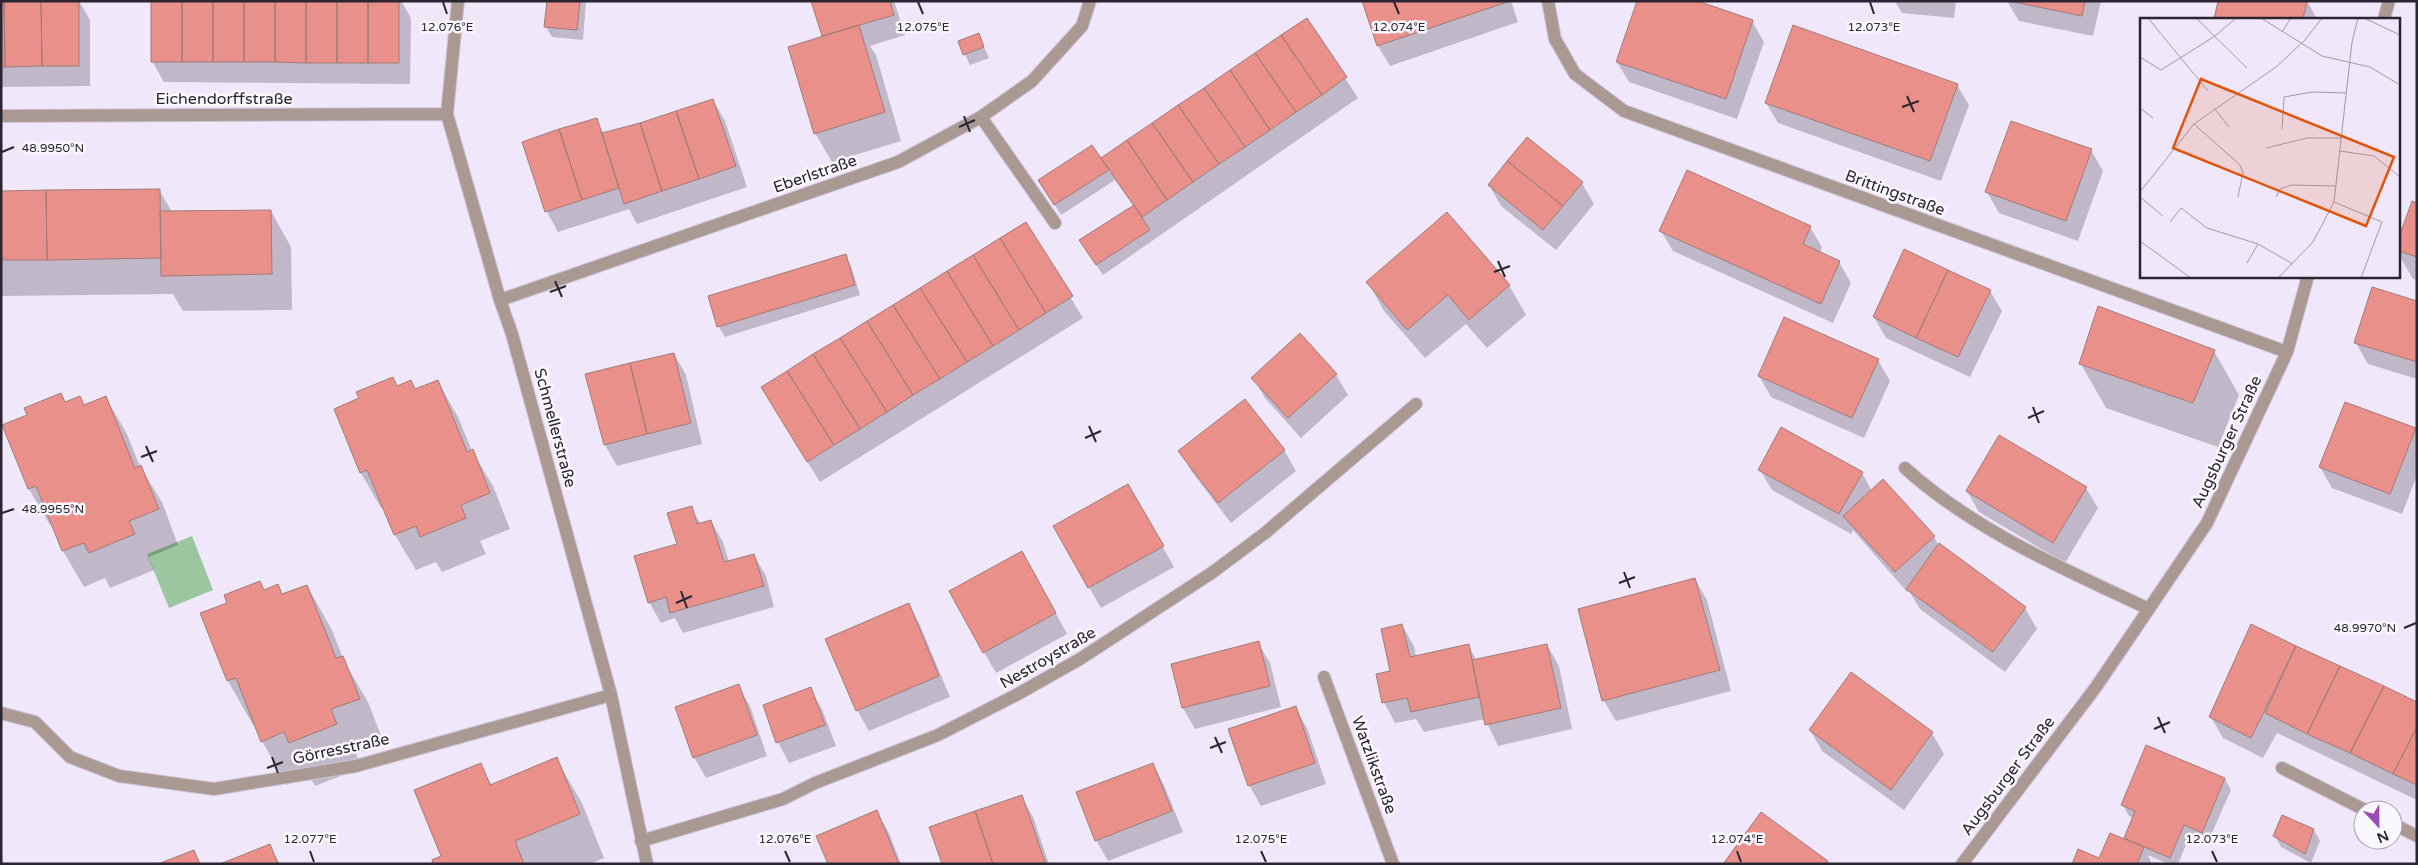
<svg xmlns="http://www.w3.org/2000/svg" width="2418" height="865" font-family="'Varela Round',sans-serif">
<style>
.green{fill:#9bc6a0}
.shadow{fill:#0003}
.building{fill:#ea908a;stroke:#a17b77}
.lines{fill:none;stroke-linecap:round;stroke-linejoin:round}
.minor-casing{stroke:#cdc4d7;stroke-width:14}
.minor{stroke:#aa9993;stroke-width:12}
.ticks{fill:none;stroke:#2b2532;stroke-width:2}
.labels{text-anchor:middle;dominant-baseline:central;stroke-width:5;stroke-linejoin:round;paint-order:stroke}
.street-label{font-size:16px;fill:#2b2532;stroke:#faf7fe}
.inset-road{fill:none;stroke:#a199ab;stroke-width:1}
.view{fill:#df560e;fill-opacity:0.15;stroke:#df560e;stroke-width:2.5}
.inset-edge{fill:none;stroke:#2b2532;stroke-width:2.5}
.ticks-label{font-size:12px;text-anchor:middle;fill:#2b2532;stroke:#faf7fe;stroke-width:5;stroke-linejoin:round;paint-order:stroke}
</style>
<rect width="100%" height="100%" fill="#f0e7fb"/>
<!-- green -->
<path class="green" d="M192,536L213,590L169,608L147,554Z"/>
<!-- shadow -->
<path class="shadow" d="M1,1H79L90,20V86L1,87Z
M152,1H401L411,18L410,84L164,82L152,61Z
M548,1H586L583,40L552,37L546,27Z
M813,1H894L905,35L870,46L876,55L901,141L832,162L815,133L823,37Z
M1363,1H1511L1518,22L1390,66L1378,46Z
M1895,1H1956L1954,18L1902,13Z
M2007,1H2101L2093,36L2019,21Z
M2307,1L2317,19H2215Z
M1307,20L1358,98L1103,275L1087,251L1134,207L1115,180L1061,215L1046,191L1092,147L1109,172L1111,171Z
M1752,21L1764,42L1737,119L1629,82L1617,62Z
M978,34L989,58L970,65L959,42Z
M1957,85L1969,105L1941,181L1778,123L1766,103Z
M713,100L725,121L747,187L637,224L629,209L558,232L547,212L524,142L596,119L604,134Z
M2091,150L2103,171L2078,241L1999,213L1987,192Z
M1582,183L1594,204L1556,250L1501,206L1489,185Z
M159,190L172,212L271,211L291,247L292,310L183,311L173,294L1,296V192Z
M2417,204V280L2413,279L2399,255V240Z
M1026,224L1083,318L820,482L774,408Z
M1810,227L1822,247L1820,253L1839,262L1851,283L1833,323L1673,251L1661,231Z
M845,255L851,266L860,295L725,337L719,327L709,297Z
M1368,282L1509,285L1526,315L1487,348L1466,324L1425,358L1384,311Z
M1990,291L2002,311L1970,377L1886,338L1874,317Z
M2417,302V379L2368,364L2356,343Z
M2214,351L2239,395L2218,447L2106,408L2081,364Z
M674,354L686,375L702,444L617,466L605,445L587,375Z
M1878,360L1890,381L1864,438L1771,397L1759,376Z
M1336,375L1348,395L1301,438L1265,398L1253,378Z
M411,382L416,390L438,382L458,417L472,451L493,486L510,529L480,541L486,554L442,572L436,562L416,570L395,535L384,507L381,508L361,473L397,387Z
M61,394L66,403L84,406L106,398L127,434L140,467L162,502L178,545L149,557L154,570L110,588L105,578L84,587L63,551L52,523L50,525L29,489L4,425L28,415Z
M2415,429L2417,433V475L2402,514L2332,488L2320,467Z
M1284,450L1296,471L1231,523L1192,472L1180,452Z
M1760,470L1862,473L1872,491L1934,537L1939,546L2025,608L2037,629L2005,672L1920,609L1909,591L1907,592L1853,530L1851,534L1772,490Z
M1128,485L1174,567L1101,608L1054,526Z
M2086,488L2098,508L2065,563L1979,512L1967,491Z
M691,508L701,524L711,521L723,542L729,562L754,555L766,576L774,607L683,633L675,618L661,623L649,602L678,545Z
M1034,573L1067,634L996,673L984,652Z
M1695,579L1707,600L1731,691L1616,721L1604,701L1580,610Z
M278,586L283,595L307,586L332,630L344,661L368,702L384,743L356,754L361,768L315,786L309,776L287,785L262,741L255,724L253,725L228,681L202,614Z
M908,605L920,625L950,697L869,731L857,710Z
M1402,625L1414,646L1416,657L1468,645L1477,661L1547,645L1559,666L1572,729L1498,746L1485,719L1424,732L1416,719L1395,723L1384,702Z
M2251,626L2417,703V800L2277,733L2263,758L2223,738L2211,717Z
M1258,643L1270,663L1281,707L1195,729L1183,708L1172,665Z
M1851,674L1932,733L1944,754L1904,810L1822,751L1810,730Z
M738,686L750,706L767,756L706,778L694,757Z
M810,689L822,709L836,746L789,763L778,742Z
M1295,707L1307,728L1326,784L1261,806L1249,785Z
M2147,747L2225,779L2231,790L2208,842L2190,835L2178,864H2168L2148,855L2152,864H2073L2100,860L2127,841L2125,838L2134,818L2129,816L2123,805Z
M556,759L582,803L604,858L590,864H435L442,857L480,765L492,785Z
M1153,764L1164,785L1183,832L1108,861L1096,840L1078,793Z
M1021,796L1033,817L1049,864H943Z
M877,812L889,833L901,864H829Z
M2314,830L2320,841L2311,863L2281,847L2275,836Z
M270,846L280,864H224Z"/>
<!-- building -->
<path class="building" d="M1,1H4L5,67H1Z
M4,1H41L42,66L5,67Z
M41,1H79V66H42Z
M151,1H182V62H151Z
M182,1H213V62H182Z
M213,1H244V62H213Z
M244,1H275V62H244Z
M275,1H306V63L275,62Z
M306,1H337V63H306Z
M337,1H368V63H337Z
M368,1H399V63H368Z
M547,1H580L577,30L544,27Z
M811,1H890L894,15L822,36Z
M1362,1H1507V2L1377,46Z
M1637,1H1698L1753,20L1726,99L1616,62Z
M2009,1H2085L2082,16Z
M2218,1H2307L2303,19H2214Z
M1307,18L1347,77L1322,95L1281,35Z
M859,25L885,112L814,134L788,47Z
M1793,25L1958,84L1930,161L1765,103Z
M979,33L984,47L963,55L958,41Z
M1281,35L1322,95L1296,112L1255,53Z
M1255,53L1296,112L1270,130L1230,70Z
M1230,70L1270,130L1245,147L1204,88Z
M1204,88L1245,147L1219,164L1178,105Z
M713,99L736,166L699,179L676,111Z
M1178,105L1219,164L1193,182L1152,123Z
M676,111L699,179L662,191L640,123Z
M597,118L619,188L582,200L559,129Z
M2011,121L2092,149L2066,221L1985,192Z
M640,123L662,191L624,204L602,133Z
M1152,123L1193,182L1167,200L1127,140Z
M559,129L582,200L545,212L522,142Z
M1527,137L1583,182L1563,206L1507,161Z
M1127,140L1167,200L1142,217L1101,158Z
M1092,145L1109,170L1054,205L1038,180Z
M1507,161L1563,206L1543,230L1488,185Z
M1687,170L1811,226L1803,244L1840,261L1821,304L1659,231Z
M160,189L161,258L47,260L46,190Z
M46,190L47,260H1V191Z
M2412,201L2417,203V257L2399,251V237Z
M1134,205L1150,230L1096,265L1079,240Z
M271,210L272,274L161,276L160,211Z
M1447,212L1510,285L1469,320L1448,295L1407,330L1366,282Z
M1026,222L1073,296L1046,313L1000,238Z
M1000,238L1046,313L1019,330L973,255Z
M1904,249L1948,270L1916,338L1873,317Z
M846,254L855,285L717,327L708,296Z
M973,255L1019,330L993,346L947,271Z
M1948,270L1991,290L1958,357L1916,338Z
M947,271L993,346L967,362L920,288Z
M2372,287L2417,301V362L2354,343Z
M920,288L967,362L940,379L893,305Z
M893,305L940,379L913,395L867,321Z
M2098,306L2215,350L2193,403L2079,364Z
M1784,317L1879,359L1852,418L1758,376Z
M867,321L913,395L887,412L840,338Z
M1300,333L1337,374L1288,418L1251,378Z
M840,338L887,412L860,429L813,354Z
M674,353L691,423L647,434L630,363Z
M813,354L860,429L834,445L787,371Z
M630,363L647,434L604,445L585,374Z
M787,371L834,445L807,462L761,387Z
M393,377L397,386L411,380L415,389L438,380L467,452L473,449L490,493L461,505L466,518L420,537L416,526L394,535L367,470L360,473L334,409L359,398L356,392Z
M61,393L65,402L80,396L84,405L106,396L135,468L141,465L159,509L129,521L135,534L89,553L84,543L62,551L36,486L28,489L2,425L27,415L24,408Z
M1245,399L1285,450L1218,503L1178,451Z
M2345,402L2416,428L2390,494L2319,467Z
M1781,427L1863,472L1839,514L1758,470Z
M1999,435L2087,487L2053,543L1966,491Z
M1883,479L1935,536L1895,572L1843,516Z
M1128,484L1164,546L1088,588L1053,526Z
M692,506L697,524L711,520L724,562L754,554L764,586L670,613L666,597L648,603L634,556L677,544L667,513Z
M1939,543L2026,607L1993,652L1906,589Z
M1022,551L1056,613L983,653L949,591Z
M1695,578L1720,670L1602,701L1578,609Z
M260,581L264,590L278,584L282,594L307,585L336,658L343,656L360,699L331,709L337,724L289,743L284,732L261,742L236,678L227,681L200,613L227,603L224,595Z
M909,603L939,676L856,711L825,639Z
M1402,624L1410,657L1469,644L1479,697L1411,712L1407,698L1382,703L1376,674L1390,671L1381,629Z
M2251,624L2296,646L2251,738L2209,717Z
M1259,641L1270,686L1182,708L1171,664Z
M1547,644L1561,708L1485,725L1472,660Z
M2296,646L2340,666L2307,734L2265,713Z
M2340,666L2384,686L2350,753L2307,734Z
M1851,672L1933,732L1891,790L1809,730Z
M739,684L757,735L693,758L675,707Z
M2384,686L2417,702V727L2393,774L2350,753Z
M811,687L825,725L776,743L763,705Z
M1296,706L1315,763L1248,786L1228,729Z
M2417,727V785L2393,774Z
M2146,745L2225,778L2202,833L2184,825L2170,858L2124,838L2135,811L2121,805Z
M557,757L580,814L515,841L524,864H433L432,860L441,856L414,790L481,763L490,785Z
M1153,763L1172,811L1095,841L1076,792Z
M1022,795L1045,862L1038,864H993L975,811Z
M877,810L899,864H828L816,836Z
M975,811L993,864H942L929,827Z
M1761,812L1828,861L1826,864H1723Z
M2282,815L2314,829L2305,854L2273,836Z
M2110,833L2144,847L2137,864H2072L2078,849L2099,858Z
M270,844L278,864H220Z
M194,850L200,864H158Z"/>
<g class="lines">
<!-- minor casing -->
<g class="minor-casing">
<path id="minor" d="M458,1L447,114L500,300L512,334L611,695L647,864
M1548,1L1555,39L1575,74L1624,111L2287,352
M2384,19L2389,1
M1,116L447,114
M981,117L1055,223
M500,300L898,162L981,117L1032,81L1082,26L1090,1
M1905,468C1973,530 2066,570 2149,609
M1324,677L1393,864
M1,713L35,722L70,757L119,776L214,789L356,766L611,695
M2282,768L2365,810
M2393,824L2417,836
M641,841L783,799L815,783L938,735L1018,694L1080,659L1213,572L1265,533L1416,404
M1962,864L2096,687L2207,523L2287,352L2308,276"/>
</g>
<!-- minor -->
<use href="#minor" class="minor"/>
</g>
<!-- ticks -->
<path class="ticks" d="M443,2L447,14M918,2L923,14M1394,2L1399,14M1870,2L1874,14M1907,96L1914,112M1902,107L1919,101M964,116L970,132M959,127L975,120M2,152L14,147M1498,261L1505,277M1494,272L1510,266M555,281L562,297M550,292L566,286M2033,407L2039,423M2028,418L2044,411M1089,426L1096,442M1085,438L1101,431M146,446L153,462M141,457L157,451M2,513L14,509M1624,572L1630,588M1619,583L1635,577M681,591L687,608M676,603L692,596M2404,628L2416,623M2158,717L2165,733M2154,729L2170,722M1215,737L1222,753M1210,748L1226,742M272,757L278,773M267,768L283,762M310,851L314,862M785,851L790,862M1261,851L1266,862M1737,851L1741,862M2212,851L2217,862"/>
<g class="labels">
<!-- street labels -->
<g class="street-label">
<text x="224" y="99">Eichendorffstraße</text>
<text transform="translate(815 174) rotate(-19)">Eberlstraße</text>
<text transform="translate(1895 193) rotate(20)">Brittingstraße</text>
<text transform="translate(555 428) rotate(75)">Schmellerstraße</text>
<text transform="translate(2227 442) rotate(-65)">Augsburger Straße</text>
<text transform="translate(1048 658) rotate(-30)">Nestroystraße</text>
<text transform="translate(341 749) rotate(-12)">Görresstraße</text>
<text transform="translate(1374 765) rotate(70)">Watzlikstraße</text>
<text transform="translate(2008 776) rotate(-53)">Augsburger Straße</text>
</g>
</g>
<!-- overview -->
<g transform="translate(2140 18)">
<rect width="260" height="260" fill="#f0e7fb"/>
<path class="inset-road" d="M8,0L68,73M56,0L107,50M121,0L182,38L230,49L260,67M224,0L260,17M142,14L151,0M0,39L21,52L75,18L96,0M0,90L13,100M74,90L89,109M54,106L100,147L103,155L98,179M142,111L144,79L172,74L207,75M126,130L167,120H202M200,133L234,138L260,159M0,174L54,106L136,49L165,22L182,0M0,179L23,198M136,179L140,171L151,167L196,168M194,184L242,204L221,260M30,204L41,190L67,210L118,226L153,246M0,223L51,260M107,245L118,226M138,260L173,224L194,184L212,24L218,0"/>
<path class="view" d="M61,61L254,139L226,208L33,130Z"/>
<rect width="260" height="260" class="inset-edge"/>
</g>
<g class="ticks-label">
<text x="447" y="31">12.076°E</text>
<text x="923" y="31">12.075°E</text>
<text x="1399" y="31">12.074°E</text>
<text x="1874" y="31">12.073°E</text>
<text x="53" y="152">48.9950°N</text>
<text x="53" y="513">48.9955°N</text>
<text x="2365" y="632">48.9970°N</text>
<text x="310" y="843">12.077°E</text>
<text x="785" y="843">12.076°E</text>
<text x="1261" y="843">12.075°E</text>
<text x="1737" y="843">12.074°E</text>
<text x="2212" y="843">12.073°E</text>
</g>
<!-- border -->
<rect width="2418" height="865" fill="none" stroke="#2b2532" stroke-width="5"/>
<!-- north arrow -->
<g transform="translate(2378 825) rotate(158)"><circle r="24" fill="#faf7fe" stroke="#a7a3ac"/>
<path d="M0-4L9 19L0 12L-9 19Z" fill="#9b4ab9"/>
<text y="-8" font-size="14" font-weight="bold" text-anchor="middle" fill="#2b2532">N</text>
</g>
</svg>
